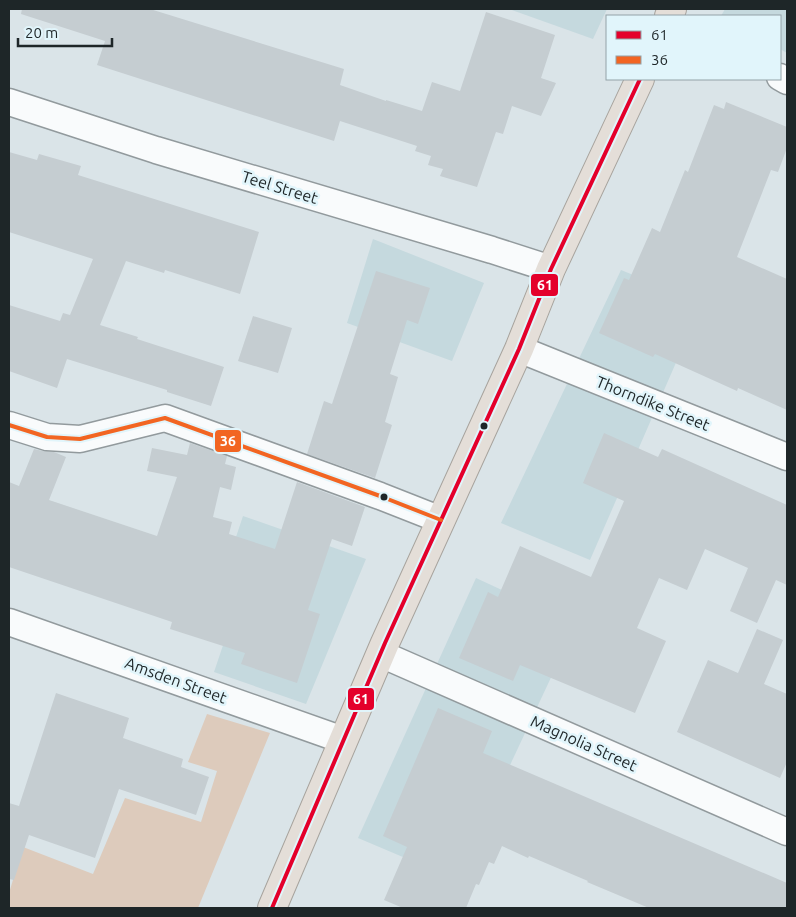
<svg xmlns="http://www.w3.org/2000/svg" width="796" height="917" font-family="Ubuntu,sans-serif">
<style>
.built{fill:#c5d9de}
.green{fill:#ddcbbc}
.building{fill:#c5cdd1}
.lines{fill:none;stroke-linecap:round;stroke-linejoin:round}
.minor-casing{stroke:#929a9d;stroke-width:29}
.trunk-casing{stroke:#a7a39d;stroke-width:30}
.minor{stroke:#f9fbfc;stroke-width:26}
.trunk{stroke:#e4ded8;stroke-width:28}
.bus-1-casing{stroke:#e1f5fb;stroke-width:8}
.bus-2-casing{stroke:#e1f5fb;stroke-width:8}
.bus-1{stroke:#e4002b;stroke-width:4}
.bus-2{stroke:#f26522;stroke-width:4}
.bus-dot{fill:#1e2628;stroke:#e1f5fb;stroke-width:2}
.labels{text-anchor:middle;dominant-baseline:central;stroke-width:5;stroke-linejoin:round;paint-order:stroke}
.street-label{font-size:16px;fill:#1e2628;stroke:#e1f5fb}
.line-badge{stroke:#e1f5fb;stroke-width:2}
.badge-label{font-size:14px;text-anchor:middle;font-weight:bold;fill:#fff}
</style>
<rect width="100%" height="100%" fill="#dae4e8"/>
<!-- built -->
<path class="built" d="M509,9H607L593,39Z
M725,9H787V53L780,49V16H721Z
M373,239L484,283L452,361L347,323Z
M621,270L702,303L590,560L501,523Z
M243,516L366,559L306,704L214,672L243,586L222,579Z
M476,578L576,624L475,840L443,874L358,838Z"/>
<!-- green -->
<path class="green" d="M207,714L270,733L198,908H9V893L23,847L93,874L125,798L201,822L217,771L188,762Z"/>
<!-- building -->
<path class="building" d="M22,9H150L344,69L340,85L386,101V100L422,111L432,82L460,91L486,12L555,35L541,78L556,83L541,116L512,106L503,134L496,132L477,187L440,176L443,169L428,165L431,156L415,151L417,146L340,121L334,141L97,65L105,41L21,14Z
M726,102L787,127V148L778,172L771,170L737,257L787,279V410L738,388L737,391L655,354L653,357L599,333L624,278L629,280L652,228L660,232L685,170L688,172L714,105L724,109Z
M9,152L37,160L39,154L81,166L78,175L259,232L240,294L165,270L164,273L126,261L100,325L138,337L137,339L224,367L211,406L167,392V390L67,359L57,388L9,371V305L60,321L63,313L70,315L93,259L9,232Z
M376,271L430,288L418,324L407,320L390,374L398,377L385,422L392,425L375,478L307,454L324,401L332,404Z
M253,316L292,328L278,373L238,361Z
M604,433L658,457L662,449L787,505V585L776,580L757,623L730,611L748,568L705,549L687,590L659,578L637,628L666,641L635,713L520,665L513,681L459,658L488,592L498,597L520,546L591,577L624,501L583,483Z
M190,443L227,456L225,464L236,467L231,490L220,487L213,517L232,522L229,534L275,549L297,482L365,507L352,546L332,539L308,610L320,614L297,683L241,664L245,653L170,629L172,622L9,567V482L19,486L34,449L43,451L54,452L66,457L49,500L157,536L177,477L147,471L152,448L187,455Z
M757,629L783,640L764,684L787,694V762L780,778L677,732L708,660L738,673Z
M56,693L129,718L123,738L183,759L181,767L209,777L196,815L119,789L95,858L29,835L14,880L9,879V803L19,806Z
M438,708L492,731L483,753L787,883V908H649L587,882L588,881L529,856L528,858L502,846L494,864L489,862L479,885L476,884L466,908H403L384,900L407,847L383,836Z"/>
<g class="lines">
<!-- minor casing -->
<g class="minor-casing">
<path id="minor" d="M780,77L787,81
M9,102L156,150L492,250L551,269
M519,349L787,457
M9,425L47,437L80,439L165,418L380,496L441,520
M9,622L343,740
M381,654L787,832"/>
</g>
<!-- trunk casing -->
<g class="trunk-casing">
<path id="trunk" d="M669,16L672,9
M272,908L385,643L519,349L551,269L640,79"/>
</g>
<!-- minor -->
<use href="#minor" class="minor"/>
<!-- trunk -->
<use href="#trunk" class="trunk"/>
<!-- bus-1 casing -->
<g class="bus-1-casing">
<path id="bus-1" d="M272,908L385,643L519,349L551,269L640,79"/>
</g>
<!-- bus-2 casing -->
<g class="bus-2-casing">
<path id="bus-2" d="M9,425L47,437L80,439L165,418L380,496L441,520"/>
</g>
<!-- bus-1 -->
<use href="#bus-1" class="bus-1"/>
<!-- bus-2 -->
<use href="#bus-2" class="bus-2"/>
</g>
<!-- markers -->
<g class="bus-dot">
<circle cx="484" cy="426" r="4.5"/>
<circle cx="384" cy="497" r="4.5"/>
</g>
<g class="labels">
<!-- street labels -->
<g class="street-label">
<text transform="translate(280 187) rotate(17)">Teel Street</text>
<text transform="translate(653 403) rotate(22)">Thorndike Street</text>
<text transform="translate(176 680) rotate(20)">Amsden Street</text>
<text transform="translate(584 743) rotate(24)">Magnolia Street</text>
</g>
</g>
<g class="line-badge">
<rect x="530" y="273" width="29" height="24" rx="5" fill="#e4002b"/>
<rect x="214" y="429" width="28" height="24" rx="5" fill="#f26522"/>
<rect x="347" y="687" width="28" height="24" rx="5" fill="#e4002b"/>
</g>
<g class="badge-label">
<text x="545" y="290">61</text>
<text x="228" y="446">36</text>
<text x="361" y="704">61</text>
</g>
<!-- border -->
<rect width="796" height="917" fill="none" stroke="#1e2628" stroke-width="20"/>
<!-- legend -->
<rect x="606" y="15" width="175" height="65" fill="#e1f5fb" stroke="#93a2a7"/>
<rect x="616" y="31" width="25" height="8" fill="#e4002b" stroke="#93a2a7"/>
<text x="651" y="40" font-size="15" fill="#1e2628">61</text>
<rect x="616" y="56" width="25" height="8" fill="#f26522" stroke="#93a2a7"/>
<text x="651" y="65" font-size="15" fill="#1e2628">36</text>
<!-- scale -->
<path d="M18 38v8h94v-8" fill="none" stroke="#1e2628" stroke-width="2.5"/>
<text x="25" y="38" font-size="15" fill="#1e2628" stroke="#e1f5fb" stroke-width="4" paint-order="stroke">20 m</text>
</svg>
